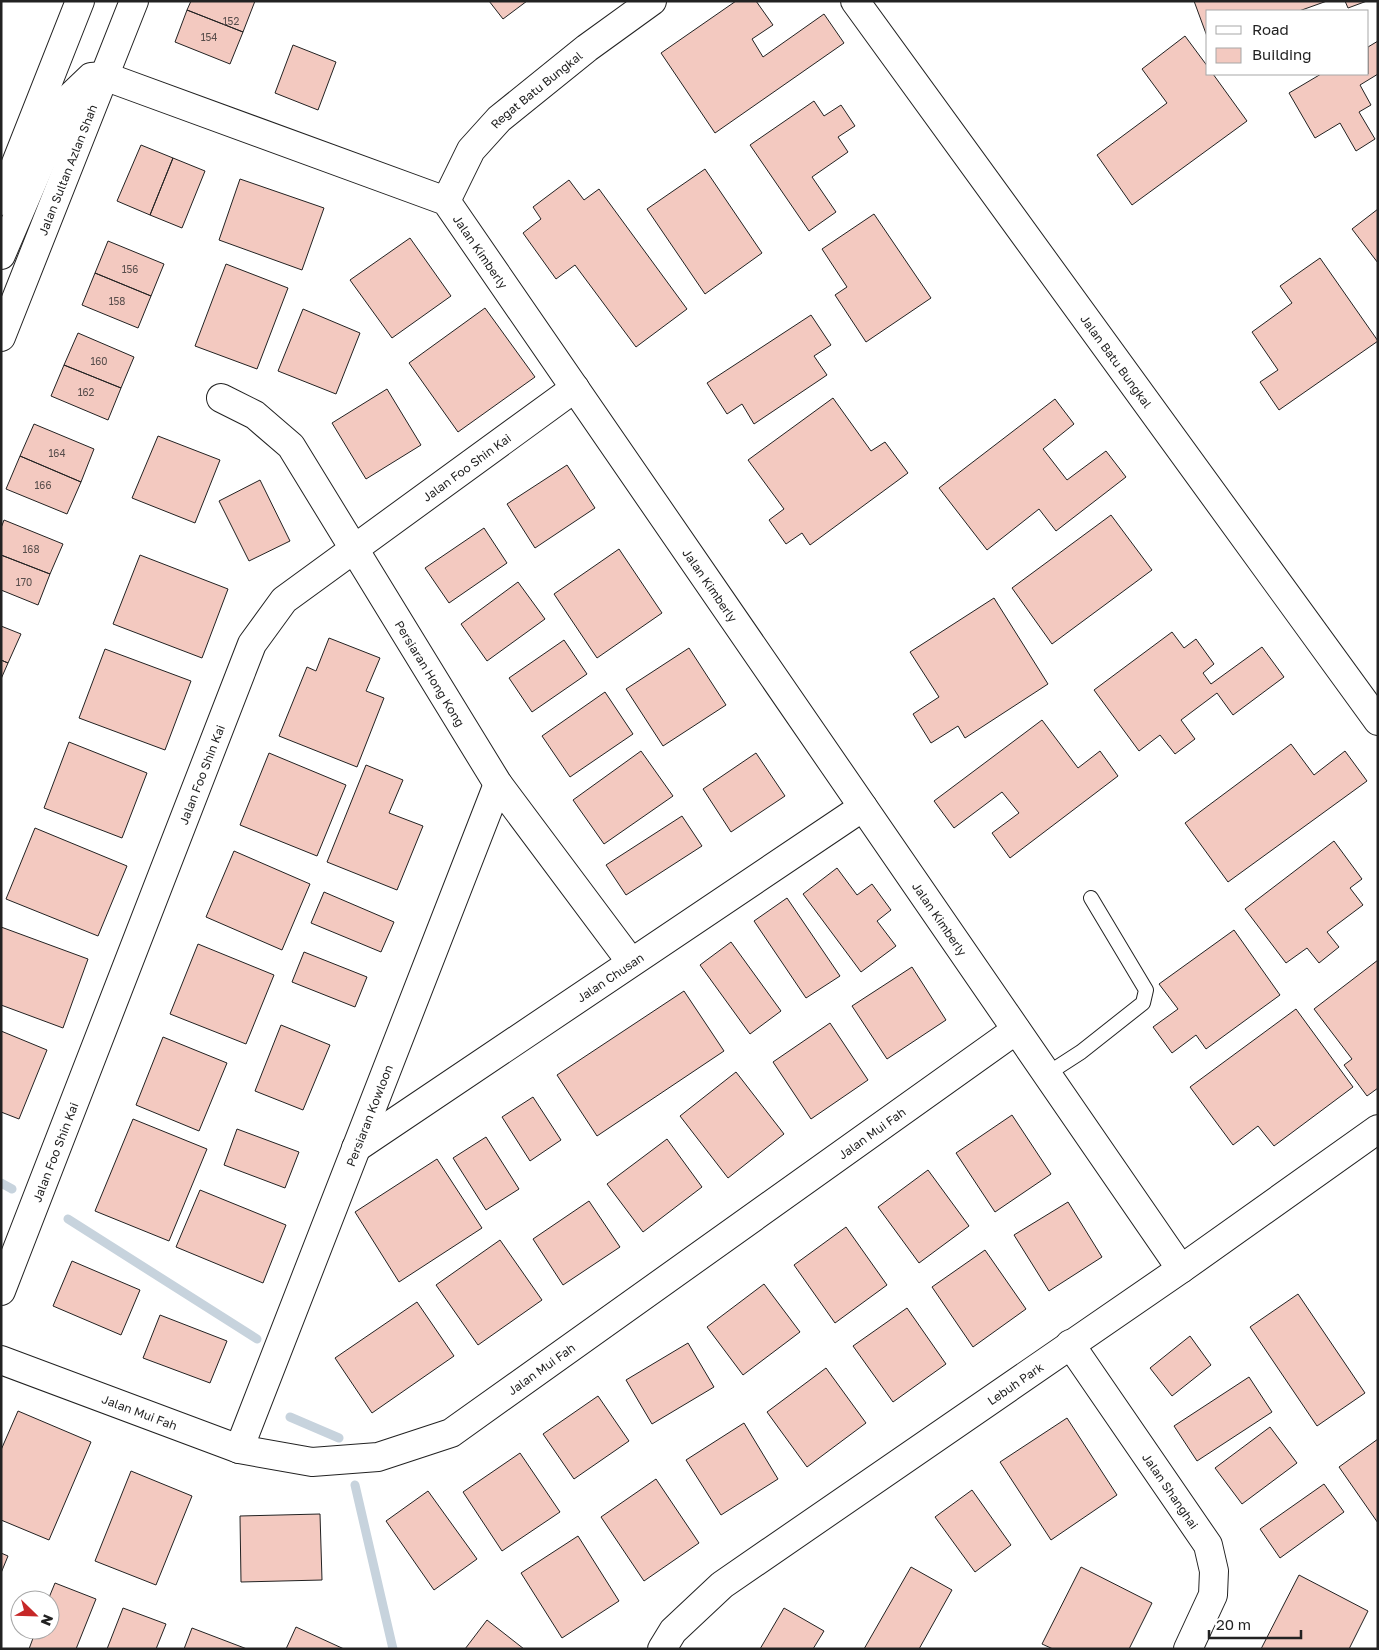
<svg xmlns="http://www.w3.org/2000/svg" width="1379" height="1650" font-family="'Golos Text',sans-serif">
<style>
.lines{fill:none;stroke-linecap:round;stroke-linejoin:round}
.stream{stroke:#c7d3dd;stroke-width:9}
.building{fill:#f3c9c0;stroke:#222}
.service-casing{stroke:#222;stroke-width:16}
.minor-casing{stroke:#222;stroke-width:30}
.primary-casing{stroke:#222;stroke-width:30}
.service{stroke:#fff;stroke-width:14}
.minor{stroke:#fff;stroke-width:28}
.primary{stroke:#fff;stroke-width:28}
.labels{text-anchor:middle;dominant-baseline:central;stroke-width:4;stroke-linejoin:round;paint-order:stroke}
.number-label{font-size:10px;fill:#564c4a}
.street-label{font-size:12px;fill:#222;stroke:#fff}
</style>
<rect width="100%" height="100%" fill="#fff"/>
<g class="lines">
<!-- stream -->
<path class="stream" d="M1,1183L12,1189
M68,1219L257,1339
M290,1417L339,1438
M355,1485L393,1649"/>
</g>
<!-- building -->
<path class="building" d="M191,1H255L243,32L187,10Z
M489,1H527L503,19Z
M736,1H756L773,25L752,39L763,57L824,14L844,43L715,133L661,53Z
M1194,1H1327L1299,11H1208V39Z
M1345,1H1367L1348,8Z
M187,10L243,32L230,64L175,42Z
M1185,36L1208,67V74H1213L1247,121L1132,205L1097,155L1167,103L1142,69Z
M1378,41V74L1360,85L1371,105L1359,112L1375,139L1356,151L1340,123L1315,138L1289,93L1321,74H1368V47Z
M293,45L336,62L318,110L275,93Z
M814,101L824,116L841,105L855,126L838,137L848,152L812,177L836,212L809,231L750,145Z
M141,145L173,158L150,215L117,201Z
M173,158L205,171L182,228L150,215Z
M705,169L762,253L705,294L647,209Z
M240,179L324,208L302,270L219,240Z
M569,180L584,200L599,189L687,309L636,347L575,265L556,279L523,233L541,219L533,207Z
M1378,209V263L1352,229Z
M874,214L931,298L866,342L835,295L847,287L822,249Z
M410,238L451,296L392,338L350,280Z
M108,241L164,264L151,296L95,273Z
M1320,258L1378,341L1279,410L1260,382L1278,370L1252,332L1292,303L1280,286Z
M226,264L288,288L257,369L195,346Z
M95,273L151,296L138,328L82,305Z
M485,308L535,377L458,432L409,363Z
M303,309L360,333L336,394L278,371Z
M811,315L831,345L814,356L827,375L754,424L742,404L727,414L707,383Z
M78,333L134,357L121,388L64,365Z
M64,365L121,388L108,420L51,396Z
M387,389L421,445L366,479L332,423Z
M833,398L871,451L885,442L908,473L810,545L802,533L786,544L769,520L784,509L748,460Z
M1055,399L1074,424L1043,449L1067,480L1106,451L1126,477L1056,531L1039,509L987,550L939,488Z
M34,424L94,449L81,482L20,456Z
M158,436L220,460L195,523L132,498Z
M20,456L81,482L67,514L6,489Z
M567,465L595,508L535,548L507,504Z
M260,480L290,541L249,561L219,501Z
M1111,515L1152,570L1052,644L1012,588Z
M4,520L63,544L50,574L1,555V528Z
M484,528L507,563L449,603L425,568Z
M619,549L662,613L597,658L554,594Z
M1,555L50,574L38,605L1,590Z
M140,555L228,589L202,658L113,624Z
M518,582L545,619L487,661L461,624Z
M994,598L1048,684L965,738L958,726L931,743L913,714L939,697L910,652Z
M1,626L21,634L8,663L1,660Z
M1172,632L1184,648L1196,639L1214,664L1203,673L1211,684L1262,647L1284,677L1233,715L1217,693L1181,720L1195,739L1175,754L1160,735L1139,751L1094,690Z
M329,638L380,658L366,691L384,698L357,767L279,736L307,667L316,671Z
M564,640L587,674L532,712L509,678Z
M689,648L726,705L663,746L626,689Z
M105,649L191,681L165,750L79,718Z
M1,660L8,663L1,679Z
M605,692L633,734L570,777L542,736Z
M1042,720L1078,768L1100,751L1118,776L1010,858L992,833L1019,813L1002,792L954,828L934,801Z
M69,742L147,773L122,838L44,808Z
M1291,744L1314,775L1345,751L1367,781L1228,882L1185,823Z
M641,751L673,796L604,844L573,800Z
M269,753L346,785L317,856L240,825Z
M756,753L785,796L731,832L703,789Z
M366,765L403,780L389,813L423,826L397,890L327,862Z
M682,816L702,846L626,895L606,865Z
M35,828L127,866L98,936L6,899Z
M1334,841L1362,879L1350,888L1363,905L1327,932L1339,947L1319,963L1307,948L1286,963L1245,909Z
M234,851L310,884L282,950L206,917Z
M837,868L857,895L872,884L891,910L877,921L896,946L861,972L803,894Z
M324,892L394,922L381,952L311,923Z
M787,898L840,976L806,998L754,921Z
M1,927L88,959L63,1028L1,1005Z
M1234,930L1280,995L1206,1049L1196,1035L1172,1053L1153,1027L1178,1009L1159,984Z
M731,942L781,1011L750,1034L700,965Z
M198,944L274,975L246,1044L170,1014Z
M304,952L367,977L355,1007L292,982Z
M1378,960V1088L1367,1096L1344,1065L1352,1059L1314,1009Z
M912,967L946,1020L887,1059L852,1006Z
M684,991L724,1051L597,1136L557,1075Z
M1296,1009L1353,1087L1274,1146L1258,1126L1233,1145L1190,1087Z
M830,1023L868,1080L811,1119L773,1062Z
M281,1025L330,1045L303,1110L255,1091Z
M1,1031L47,1050L19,1119L1,1112Z
M163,1037L227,1063L199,1131L136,1105Z
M736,1072L784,1134L728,1178L680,1116Z
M533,1097L561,1140L530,1161L502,1117Z
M1012,1115L1051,1174L995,1212L956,1153Z
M133,1119L207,1149L169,1241L95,1211Z
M237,1129L299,1152L285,1188L224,1165Z
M486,1137L519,1189L486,1210L453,1158Z
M667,1139L702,1187L643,1232L607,1184Z
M437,1159L482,1228L399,1282L355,1212Z
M928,1170L969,1226L919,1263L878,1207Z
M200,1190L286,1225L263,1283L176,1247Z
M589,1201L620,1247L563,1285L533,1239Z
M1068,1202L1102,1257L1049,1291L1014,1235Z
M846,1227L887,1285L835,1323L794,1265Z
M500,1240L542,1300L478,1345L436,1285Z
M985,1250L1026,1309L973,1347L932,1287Z
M72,1261L140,1290L121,1335L53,1306Z
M764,1284L800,1332L743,1375L707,1327Z
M1298,1294L1365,1393L1317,1426L1250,1327Z
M417,1302L454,1356L372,1413L335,1358Z
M907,1308L946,1364L893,1402L853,1346Z
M160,1315L227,1341L210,1383L143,1358Z
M1190,1336L1211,1365L1172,1396L1150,1368Z
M688,1343L714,1387L652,1424L626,1380Z
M826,1368L866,1423L807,1467L767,1412Z
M1249,1377L1272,1412L1197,1461L1174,1426Z
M598,1396L629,1441L574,1479L543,1434Z
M18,1411L91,1442L49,1540L1,1520V1450Z
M1067,1418L1117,1495L1051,1540L1000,1462Z
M744,1423L778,1479L721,1515L686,1460Z
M1270,1427L1297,1463L1242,1504L1215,1468Z
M1378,1439V1523L1339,1467Z
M520,1453L560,1512L502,1551L463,1492Z
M131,1471L192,1496L156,1585L95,1561Z
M656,1479L699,1543L644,1581L601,1517Z
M1324,1484L1344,1512L1280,1558L1260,1529Z
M972,1490L1011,1545L975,1572L935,1517Z
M428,1491L477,1559L434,1590L386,1521Z
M320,1514L322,1580L241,1582L240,1516Z
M578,1536L619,1601L562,1638L521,1573Z
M1,1553L8,1556L1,1573Z
M911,1567L952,1590L919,1649H864Z
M1081,1567L1152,1603L1129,1649H1053L1042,1644Z
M1299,1575L1368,1611L1349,1649H1261Z
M55,1583L96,1599L76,1649H29L36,1630H50L48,1600Z
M123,1608L166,1624L156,1649H107Z
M784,1608L824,1631L813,1649H760Z
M487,1620L524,1649H465Z
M296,1627L344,1649H286Z
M192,1628L247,1649H184Z"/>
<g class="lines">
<!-- service casing -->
<g class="service-casing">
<path id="service" d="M1047,1074L1081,1052L1143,1003L1146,990L1091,898"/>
</g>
<!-- minor casing -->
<g class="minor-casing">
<g id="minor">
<path id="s1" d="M855,1L1378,721"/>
<path id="s2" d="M446,201L471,150L499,119L587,48L652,1"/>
<path id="s3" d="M1,255L68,99L91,77L104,76L446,201L1181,1269"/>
<path id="s4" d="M221,398L255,415L291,446L498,784L631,962"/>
<path id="s5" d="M356,1148L863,807"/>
<path id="s6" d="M1,1291L252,644L284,600L575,388"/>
<path id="s7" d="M1070,1344L1208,1545L1214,1571L1213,1595L1188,1649"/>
<path id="s8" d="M1,1360L239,1449L312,1462L378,1457L451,1433L1016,1030"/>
<path id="s9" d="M239,1449L498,784"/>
<path id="s10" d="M662,1649L673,1631L722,1585L1181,1269L1378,1129"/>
</g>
</g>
<!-- primary casing -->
<g class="primary-casing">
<g id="primary">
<path d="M1,201L80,1"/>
<path id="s11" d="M1,337L134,1"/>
</g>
</g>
<!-- service -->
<use href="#service" class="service"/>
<!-- minor -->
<use href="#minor" class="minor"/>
<!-- primary -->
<use href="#primary" class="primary"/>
</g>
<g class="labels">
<!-- number labels -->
<g class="number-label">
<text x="231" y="21">152</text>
<text x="209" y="37">154</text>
<text x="130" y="269">156</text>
<text x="117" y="301">158</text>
<text x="99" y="361">160</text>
<text x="86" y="392">162</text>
<text x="57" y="453">164</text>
<text x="43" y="485">166</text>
<text x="31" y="549">168</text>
<text x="24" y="582">170</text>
</g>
<!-- street labels -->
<g class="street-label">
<text stroke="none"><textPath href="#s2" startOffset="146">Regat Batu Bungkal</textPath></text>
<text stroke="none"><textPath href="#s11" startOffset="180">Jalan Sultan Azlan Shah</textPath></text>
<text stroke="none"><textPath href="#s3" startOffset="640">Jalan Kimberly</textPath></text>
<text stroke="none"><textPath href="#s1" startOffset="445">Jalan Batu Bungkal</textPath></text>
<text stroke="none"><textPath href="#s6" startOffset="974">Jalan Foo Shin Kai</textPath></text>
<text stroke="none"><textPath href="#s3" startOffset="1045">Jalan Kimberly</textPath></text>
<text stroke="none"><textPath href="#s4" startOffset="352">Persiaran Hong Kong</textPath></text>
<text stroke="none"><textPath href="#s6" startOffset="554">Jalan Foo Shin Kai</textPath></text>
<text stroke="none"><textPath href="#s3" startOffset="1450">Jalan Kimberly</textPath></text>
<text stroke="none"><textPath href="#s5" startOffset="306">Jalan Chusan</textPath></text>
<text stroke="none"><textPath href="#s9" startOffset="358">Persiaran Kowloon</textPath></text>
<text stroke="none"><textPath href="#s8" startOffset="988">Jalan Mui Fah</textPath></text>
<text stroke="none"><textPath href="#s6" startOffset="149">Jalan Foo Shin Kai</textPath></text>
<text stroke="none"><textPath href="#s8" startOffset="582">Jalan Mui Fah</textPath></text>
<text stroke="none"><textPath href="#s10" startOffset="444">Lebuh Park</textPath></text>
<text stroke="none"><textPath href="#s8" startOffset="148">Jalan Mui Fah</textPath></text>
<text stroke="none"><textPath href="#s7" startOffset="178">Jalan Shanghai</textPath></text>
</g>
</g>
<!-- border -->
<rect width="1379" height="1650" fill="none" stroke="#222222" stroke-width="5"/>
<!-- legend -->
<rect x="1206" y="10" width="162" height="65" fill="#ffffff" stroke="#a7a7a7"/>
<rect x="1216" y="26" width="25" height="8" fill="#ffffff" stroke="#a7a7a7"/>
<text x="1252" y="35" font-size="15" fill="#222222">Road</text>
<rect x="1216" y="48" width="25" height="15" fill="#f3c9c0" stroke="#a7a7a7"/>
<text x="1252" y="60" font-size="15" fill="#222222">Building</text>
<!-- north arrow -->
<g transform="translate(35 1615) rotate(113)"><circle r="24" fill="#ffffff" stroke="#a7a7a7"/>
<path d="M0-4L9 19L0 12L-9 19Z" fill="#c62828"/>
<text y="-8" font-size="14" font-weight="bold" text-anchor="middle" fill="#222222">N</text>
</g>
<!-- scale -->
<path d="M1209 1630v8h92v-8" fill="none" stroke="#222222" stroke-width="2.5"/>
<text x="1216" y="1630" font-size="15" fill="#222222" stroke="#ffffff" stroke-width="4" paint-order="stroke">20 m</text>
</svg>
